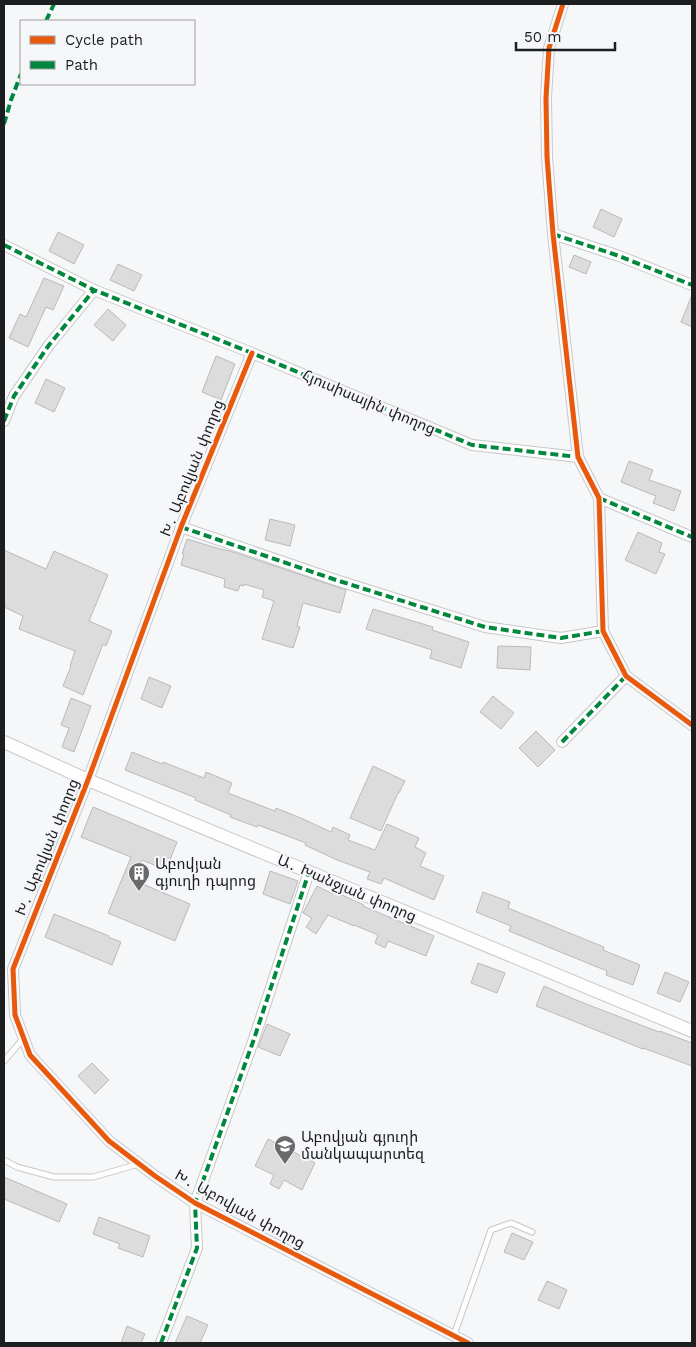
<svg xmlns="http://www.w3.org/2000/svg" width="696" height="1347" font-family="'Work Sans','Noto Sans Armenian',sans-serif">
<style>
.building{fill:#dddcdc;stroke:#bbbabb}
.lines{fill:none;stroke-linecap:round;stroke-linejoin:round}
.service-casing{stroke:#c7c8c9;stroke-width:7}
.minor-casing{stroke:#c7c8c9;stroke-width:12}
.tertiary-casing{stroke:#c7c8c9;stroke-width:14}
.service{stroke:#fefefe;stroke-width:5}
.minor{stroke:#fefefe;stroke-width:10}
.tertiary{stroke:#fefefe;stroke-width:12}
.quiet{stroke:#00873e;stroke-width:4;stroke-dasharray:8 4;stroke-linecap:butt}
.cycleway-casing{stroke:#f5f6f9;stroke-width:8}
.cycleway{stroke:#e8590c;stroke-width:5}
.labels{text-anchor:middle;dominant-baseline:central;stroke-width:4;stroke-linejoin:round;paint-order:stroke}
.street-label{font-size:15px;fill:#1d1e1f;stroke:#f5f6f9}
.poi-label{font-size:15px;fill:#1d1e1f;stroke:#f5f6f9;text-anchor:start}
</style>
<rect width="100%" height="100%" fill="#f6f7f8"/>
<!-- building -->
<path class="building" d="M601,209L622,219L614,237L593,227Z
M58,232L84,245L74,264L49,251Z
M574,255L591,262L586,274L569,267Z
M118,264L142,275L134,291L110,280Z
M44,278L64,286L53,310L46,307L28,347L9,338L20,314L26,317Z
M692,295V327L681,322Z
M108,309L126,325L113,341L94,325Z
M216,356L235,364L221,400L202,392Z
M46,379L65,388L54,412L35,403Z
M629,461L653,470L649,480L681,491L674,511L653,503L656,496L621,482Z
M270,519L295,525L290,546L265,540Z
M638,532L662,543L659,552L665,554L656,574L625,560Z
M187,539L220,549L230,551L346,590L340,613L303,603L297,626L300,627L293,648L262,639L274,601L262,597L264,590L244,584V586L240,585L238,591L224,587L225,579L181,565L184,554H182Z
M4,550L46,569L54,551L108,575L89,621L112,631L106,646L103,644L83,695L63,686L71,666H70L75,651L19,629L23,616L4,607Z
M373,609L433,627L432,630L469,642L461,668L430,658L432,650L366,629Z
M498,646L531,647L530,670L497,668Z
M149,677L171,686L162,708L141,699Z
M493,696L514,713L501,729L480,712Z
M71,698L91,706L74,752L62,747L69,728L61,725Z
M536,731L555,750L538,767L519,748Z
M132,752L162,764L163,762L204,778L206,772L232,783L228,793L275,811L276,808L303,819L331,832L333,827L350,835L348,840L375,850L387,824L419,838L415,847L426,853L420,866L444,876L434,900L384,878L381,884L367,879L370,872L337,860L305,845L306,843L258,825L257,827L230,817L231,815L195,800L196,798L125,770Z
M373,766L405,781L399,793H398L381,831L350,818Z
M93,807L177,842L166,870L142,860L133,880L190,904L175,941L108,913L131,857L81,837Z
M270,871L298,881L290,904L263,894Z
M317,886L333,894L335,892L364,905L363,906L434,936L426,956L388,941L385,948L375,943L378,935L354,925V926L328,915L316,934L306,927L312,918L303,913Z
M483,892L510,902L508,908L604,947L603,950L640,965L633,985L606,975L607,971L509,931L511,926L476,912Z
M54,914L109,936L108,937L121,942L112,965L45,937Z
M478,963L505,973L497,993L471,983Z
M665,972L689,982L680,1002L657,993Z
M544,986L576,1000L659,1032L660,1031L692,1043V1066L643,1048V1049L536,1006Z
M267,1024L290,1034L280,1056L258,1047Z
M92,1063L109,1080L95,1094L78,1076Z
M268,1139L315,1163L302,1190L284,1180L279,1189L270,1184L274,1175L255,1166Z
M4,1177L67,1204L59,1222L4,1199Z
M99,1217L150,1236L143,1257L118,1248L120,1244L93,1234Z
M512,1233L533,1242L524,1260L504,1252Z
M547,1281L567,1290L559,1309L538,1300Z
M187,1316L208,1325L200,1343H175Z
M127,1326L145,1334L141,1343H121Z"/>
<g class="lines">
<!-- service casing -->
<g class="service-casing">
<path id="service" d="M4,1061L23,1039
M4,1160L17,1167L54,1177H93L139,1164
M454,1335L491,1230L511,1223L532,1232"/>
</g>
<!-- minor casing -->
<g class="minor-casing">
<path id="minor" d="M563,4L549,48L546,98L547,157L553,234L578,457L599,498L603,631L626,676L692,725
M553,234L619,256L692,285
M4,245L94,290L252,353L472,445L578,457
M252,353L181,527L88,780L13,969L15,1015L30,1055L109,1141L155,1176L195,1203L468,1343
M4,421L14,396L49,345L94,290
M599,498L692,537
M181,527L336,580L485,627L561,638L603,631
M562,742L626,676
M161,1343L197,1248L195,1203L254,1039L309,872"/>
</g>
<!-- tertiary casing -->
<g class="tertiary-casing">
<path id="tertiary" d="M4,742L88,780L692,1031"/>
</g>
<!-- service -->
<use href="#service" class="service"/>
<!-- minor -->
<use href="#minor" class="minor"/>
<!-- tertiary -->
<use href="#tertiary" class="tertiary"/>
<!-- quiet -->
<path class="quiet" d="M46,21L54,4
M4,124L11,100L21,74
M553,234L619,256L692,285
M4,245L94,290L252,353L472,445L578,457
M4,421L14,396L49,345L94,290
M599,498L692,537
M181,527L336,580L485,627L561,638L603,631
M562,742L626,676
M161,1343L197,1248L195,1203L254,1039L309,872"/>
<!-- cycleway casing -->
<g class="cycleway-casing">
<path id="cycleway" d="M563,4L549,48L546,98L547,157L553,234L578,457L599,498L603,631L626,676L692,725
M252,353L181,527L88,780L13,969L15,1015L30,1055L109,1141L155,1176L195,1203L468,1343"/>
</g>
<!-- cycleway -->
<use href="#cycleway" class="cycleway"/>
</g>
<!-- icons -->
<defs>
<g id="building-pin" transform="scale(1.125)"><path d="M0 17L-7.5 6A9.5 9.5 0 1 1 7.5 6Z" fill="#696a6b" stroke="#f5f6f9"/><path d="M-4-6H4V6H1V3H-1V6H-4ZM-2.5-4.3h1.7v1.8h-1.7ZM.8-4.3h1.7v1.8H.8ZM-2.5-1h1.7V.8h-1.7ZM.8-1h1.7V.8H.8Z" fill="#fff"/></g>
<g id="school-pin" transform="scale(1.125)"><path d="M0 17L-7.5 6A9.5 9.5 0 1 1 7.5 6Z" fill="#696a6b" stroke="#f5f6f9"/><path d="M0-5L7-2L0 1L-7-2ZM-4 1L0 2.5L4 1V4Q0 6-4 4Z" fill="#fff"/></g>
</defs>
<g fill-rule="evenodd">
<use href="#building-pin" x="139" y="873"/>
<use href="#school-pin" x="285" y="1146"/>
</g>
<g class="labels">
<!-- street labels -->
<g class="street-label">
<text transform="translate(369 402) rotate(23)">Հյուսիսային փողոց</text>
<text transform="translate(192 468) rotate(-68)">Խ․ Աբովյան փողոց</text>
<text transform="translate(47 847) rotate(-68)">Խ․ Աբովյան փողոց</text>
<text transform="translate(347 888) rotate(23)">Ա․ Խանջյան փողոց</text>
<text transform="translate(240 1209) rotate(29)">Խ․ Աբովյան փողոց</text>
</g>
<!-- poi labels -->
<g class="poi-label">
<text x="155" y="864">Աբովյան<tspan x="155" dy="17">գյուղի դպրոց</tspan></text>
<text x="301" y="1137">Աբովյան գյուղի<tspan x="301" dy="17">մանկապարտեզ</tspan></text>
</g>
</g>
<!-- border -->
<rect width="696" height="1347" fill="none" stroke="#1d1e1f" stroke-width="10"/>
<!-- legend -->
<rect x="20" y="20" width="175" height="65" fill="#f5f6f9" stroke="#9fa0a2"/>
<rect x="30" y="36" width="25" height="8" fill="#e8590c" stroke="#9fa0a2"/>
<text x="65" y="45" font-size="15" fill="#1d1e1f">Cycle path</text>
<rect x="30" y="61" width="25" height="8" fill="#00873e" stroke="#9fa0a2"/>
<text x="65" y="70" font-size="15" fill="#1d1e1f">Path</text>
<!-- scale -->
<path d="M516 42v8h99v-8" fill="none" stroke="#1d1e1f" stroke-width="2.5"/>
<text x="524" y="42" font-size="15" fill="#1d1e1f" stroke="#f5f6f9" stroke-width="4" paint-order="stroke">50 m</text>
</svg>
